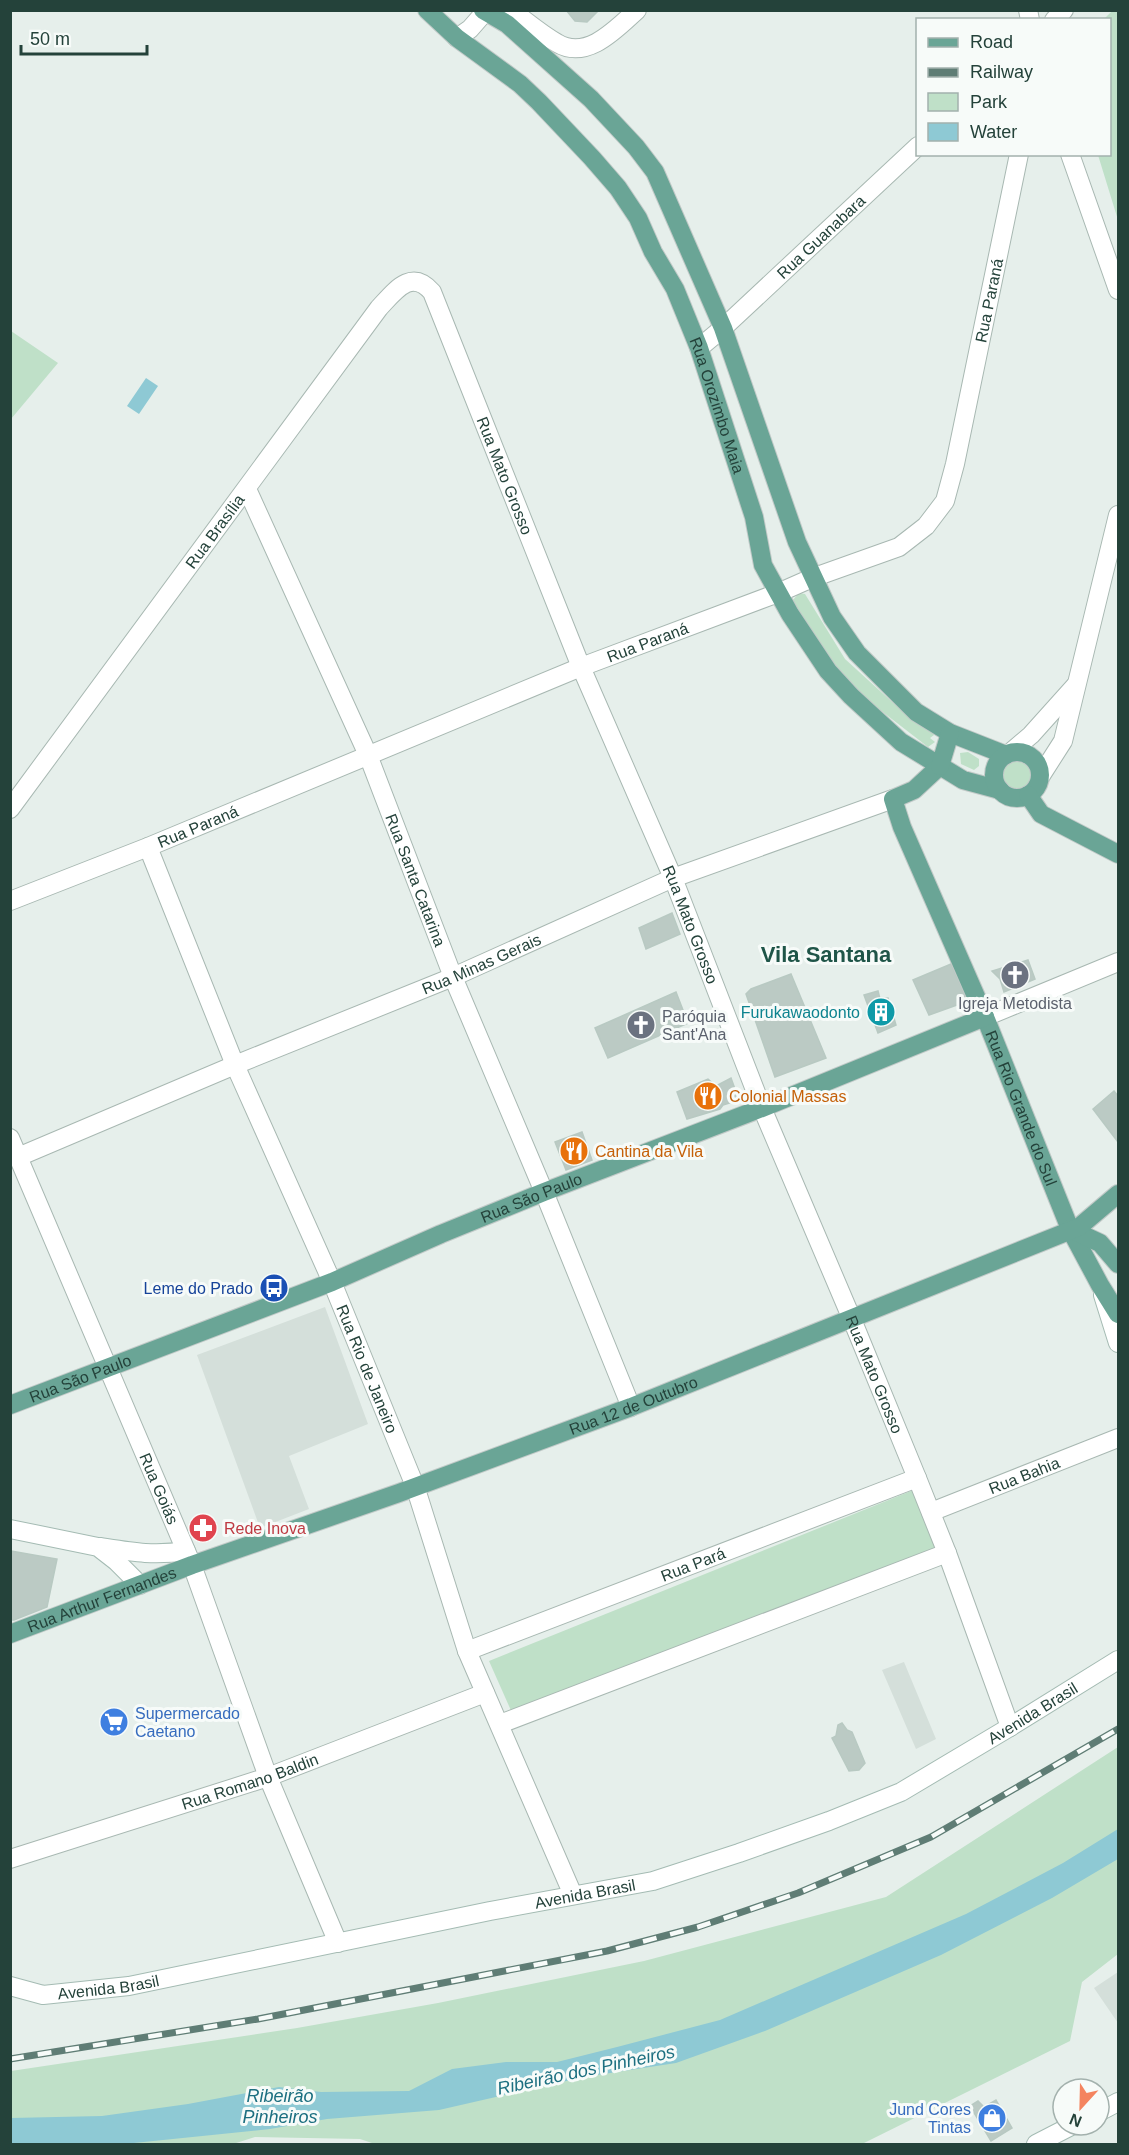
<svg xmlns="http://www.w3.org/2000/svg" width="1129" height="2155" font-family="Arial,sans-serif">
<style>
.built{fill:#d4dfda}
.green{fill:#bfe0c8}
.water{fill:#8ec9d4}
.building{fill:#bbcac4;stroke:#b8c9c2;stroke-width:1.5}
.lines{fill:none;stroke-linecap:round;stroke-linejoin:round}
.minor-casing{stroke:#a8b8b2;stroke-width:20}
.secondary-casing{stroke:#a4bbb3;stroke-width:20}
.primary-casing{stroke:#c2cac8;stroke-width:20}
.minor{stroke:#fff;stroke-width:18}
.secondary{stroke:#fff;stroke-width:18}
.primary{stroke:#6aa596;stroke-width:18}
.rail-casing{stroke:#5f7d75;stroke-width:7}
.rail{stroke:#f7fbf9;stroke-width:4.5;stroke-dasharray:14;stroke-linecap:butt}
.labels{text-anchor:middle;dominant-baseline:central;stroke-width:6;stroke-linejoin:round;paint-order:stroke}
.street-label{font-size:16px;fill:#24423a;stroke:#f7fbf9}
.worship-label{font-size:16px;fill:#5b616d;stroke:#f7fbf9}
.culture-label{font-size:16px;fill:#0d838f;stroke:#f7fbf9;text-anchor:end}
.food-label{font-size:16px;fill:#c56008;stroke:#f7fbf9;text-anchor:start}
.transit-label{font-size:16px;fill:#164399;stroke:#f7fbf9;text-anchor:end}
.health-label{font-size:16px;fill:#be3a42;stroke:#f7fbf9;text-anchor:start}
.shop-label{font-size:16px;fill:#366cbe;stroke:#f7fbf9;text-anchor:start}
.water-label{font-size:18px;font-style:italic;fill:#1c6f80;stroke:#f7fbf9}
.district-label{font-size:22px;font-weight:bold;fill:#1f5548;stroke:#f7fbf9}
</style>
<rect width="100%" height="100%" fill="#e6efeb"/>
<!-- built -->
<path class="built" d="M325,1307L368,1424L289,1456L309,1509L260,1528L197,1355Z
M904,1662L936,1739L916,1749L882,1670Z
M1118,1972V2023L1094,1988Z"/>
<!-- green -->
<path class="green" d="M1113,10L1118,11V220L1098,155L1110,154V20L1104,19Z
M11,331L58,363L11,419Z
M799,593L805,594L845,659L902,711L931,730L934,735L930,738L935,742L928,747L866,699L833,664L792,601Z
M968,752L979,759V766L974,770L961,764L960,753Z
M1002 774a15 15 0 1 1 30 0a15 15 0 1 1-30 0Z
M916,1489L943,1554L513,1715L489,1661Z
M1118,1747V1954L1082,1982L1070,2041L862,2144H375L360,2139L255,2137L233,2144H11V2071L297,2028L438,2003L644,1961L886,1897Z"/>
<!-- water -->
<path class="water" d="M146,378L158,386L139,414L127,406Z
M1118,1829V1859L1052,1898L941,1955L765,2031L676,2063L584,2077L439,2110L327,2119L270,2129L124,2144H11V2118L102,2116L188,2104L279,2087L321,2092L409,2091L452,2069L506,2062H557L617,2047L720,2020L966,1914L1063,1863Z"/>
<!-- building -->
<path class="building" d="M566,10H599L587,22L575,21Z
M672,913L680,934L646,949L639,928Z
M1028,960L1035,979L1004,992L1000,979L992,971Z
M951,964L968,1001L929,1015L913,980Z
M791,974L826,1058L775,1077L746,994L751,989Z
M878,991L880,999L888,998L896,1025L878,1033L864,995Z
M676,992L688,1023L608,1058L595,1028Z
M731,1078L739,1100L723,1105L720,1109L687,1119L677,1092L708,1079L716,1086Z
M1114,1091L1118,1096V1142L1093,1109Z
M582,1132L592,1160L566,1170L555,1142Z
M11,1551L57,1559L47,1607L14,1620H10Z
M842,1723L847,1730L852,1732L865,1763L859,1770L849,1771L832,1738L836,1736L838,1725Z
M996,2100L1012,2128L991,2141L970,2106L978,2101L984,2107Z"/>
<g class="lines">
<!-- minor casing -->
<g class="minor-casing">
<g id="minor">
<path d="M511,10C526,21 541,34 557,43C587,61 616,29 637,10"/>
<path d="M1028,10L1030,20"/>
<path d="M1054,20L1064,10"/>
<path d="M457,38L470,29L484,13L490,10"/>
<path d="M1070,154L1118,290"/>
<path id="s1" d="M699,348L723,328L918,146"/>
<path id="s2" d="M247,489L368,755L453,977L544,1192L631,1407"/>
<path d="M1011,752L1031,735L1075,686"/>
<path d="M1040,777L1063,741L1118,515"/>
<path id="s3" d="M10,809L379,308C395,291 411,268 432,292L581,667L673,878L762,1108L851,1317L917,1478L947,1553L1010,1727"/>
<path id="s4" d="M148,847L235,1065L332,1282L415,1486L467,1651L573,1895"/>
<path id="s5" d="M10,901L148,847L581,667L778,593L812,578L899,547L926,526L945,501L955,464L1019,154"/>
<path d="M985,1017L1118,962"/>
<path id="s6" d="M10,1138L192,1565L268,1777L338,1943"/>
<path id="s7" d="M18,1157L235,1065L453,977L673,878L893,799"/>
<path id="s8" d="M931,1512L1118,1438"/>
<path id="s9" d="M467,1651L917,1478"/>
<path d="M500,1724L947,1553"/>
<path id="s10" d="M10,1859L268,1777L485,1693"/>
</g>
</g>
<!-- secondary casing -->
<g class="secondary-casing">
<g id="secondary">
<path d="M1103,1295L1118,1343"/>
<path d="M10,1529L98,1547L116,1561L140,1585"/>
<path d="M100,1547C132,1552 153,1556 186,1551"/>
<path id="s11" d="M10,1986L43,1995L129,1986L490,1911L653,1881L739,1853L829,1821L901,1792L1010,1727L1118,1660"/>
<path d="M1099,2112L1118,2102"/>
<path d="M1036,2144L1073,2125"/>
</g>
</g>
<!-- primary casing -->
<g class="primary-casing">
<g id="primary">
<path id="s12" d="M427,10L457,38L520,84L539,102L592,158L618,188L638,218L653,252L675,289L699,348L754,517L763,565L790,614L828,671L851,696L901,742L963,780L1000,790"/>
<path d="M483,10L507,24L591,99L636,147L655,172L723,328L797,542L832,617L857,653L916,712L950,733L1006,755"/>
<circle cx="1017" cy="775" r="23"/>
<path id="s13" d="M940,766L914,790L893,799L902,827L985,1017L1070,1229L1100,1285L1118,1314"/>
<path d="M940,766L950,733"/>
<path d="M1028,795L1041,814L1118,854"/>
<path d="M1070,1229L1100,1243L1118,1264"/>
<path id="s14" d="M10,1405L332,1282L441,1234L544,1192L762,1108L985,1017"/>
<path id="s15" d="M10,1634L192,1565L399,1493L631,1407L1079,1227L1118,1194"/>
</g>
</g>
<!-- minor -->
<use href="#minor" class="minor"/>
<!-- secondary -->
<use href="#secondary" class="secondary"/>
<!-- primary -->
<use href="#primary" class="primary"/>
<!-- rail casing -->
<g class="rail-casing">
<path id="rail" d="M10,2059L258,2019L607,1951L698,1927L798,1893L931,1837L1118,1729"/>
</g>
<!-- rail -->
<use href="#rail" class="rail"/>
</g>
<!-- icons -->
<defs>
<g id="church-disc" transform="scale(1.5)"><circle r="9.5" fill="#6b7280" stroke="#f7fbf9"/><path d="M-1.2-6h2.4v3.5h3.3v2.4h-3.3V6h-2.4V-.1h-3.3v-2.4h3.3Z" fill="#fff"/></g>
<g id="building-disc" transform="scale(1.5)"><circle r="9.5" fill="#0f9aa8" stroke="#f7fbf9"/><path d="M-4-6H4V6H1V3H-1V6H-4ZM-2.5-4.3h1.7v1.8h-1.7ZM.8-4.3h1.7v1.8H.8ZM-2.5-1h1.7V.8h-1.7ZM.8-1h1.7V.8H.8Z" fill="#fff"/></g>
<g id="restaurant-disc" transform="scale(1.5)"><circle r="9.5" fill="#e8710a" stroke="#f7fbf9"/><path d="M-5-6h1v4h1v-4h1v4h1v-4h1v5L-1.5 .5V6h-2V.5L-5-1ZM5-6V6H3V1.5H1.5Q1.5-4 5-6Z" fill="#fff"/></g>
<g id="bus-disc" transform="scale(1.5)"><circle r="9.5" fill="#1a4fb4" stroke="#f7fbf9"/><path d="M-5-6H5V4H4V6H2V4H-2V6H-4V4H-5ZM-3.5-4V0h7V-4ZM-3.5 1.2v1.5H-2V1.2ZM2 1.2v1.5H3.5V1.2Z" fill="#fff"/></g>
<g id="pharmacy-disc" transform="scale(1.5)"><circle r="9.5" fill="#e0444e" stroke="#f7fbf9"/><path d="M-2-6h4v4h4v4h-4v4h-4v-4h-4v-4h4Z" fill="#fff"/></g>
<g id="supermarket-disc" transform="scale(1.5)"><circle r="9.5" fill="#3f7fe0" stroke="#f7fbf9"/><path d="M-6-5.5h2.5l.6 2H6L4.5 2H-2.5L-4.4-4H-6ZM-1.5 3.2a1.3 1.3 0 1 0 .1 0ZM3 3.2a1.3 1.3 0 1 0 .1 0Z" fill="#fff"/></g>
<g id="shop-disc" transform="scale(1.5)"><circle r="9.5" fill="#3f7fe0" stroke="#f7fbf9"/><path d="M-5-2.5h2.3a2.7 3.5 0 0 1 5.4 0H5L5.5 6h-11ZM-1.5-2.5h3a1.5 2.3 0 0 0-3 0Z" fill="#fff"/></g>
</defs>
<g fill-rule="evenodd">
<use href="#church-disc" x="1015" y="975"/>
<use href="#building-disc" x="881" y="1012"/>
<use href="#church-disc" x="641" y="1025"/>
<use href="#restaurant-disc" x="708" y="1096"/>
<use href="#restaurant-disc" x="574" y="1151"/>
<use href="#bus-disc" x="274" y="1288"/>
<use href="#pharmacy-disc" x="203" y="1528"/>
<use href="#supermarket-disc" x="114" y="1722"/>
<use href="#shop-disc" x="992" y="2118"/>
</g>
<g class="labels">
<!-- street labels -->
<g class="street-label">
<text stroke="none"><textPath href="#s1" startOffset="165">Rua Guanabara</textPath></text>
<text stroke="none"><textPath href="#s5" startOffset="1228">Rua Paraná</textPath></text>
<text stroke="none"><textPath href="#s12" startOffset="502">Rua Orozimbo Maia</textPath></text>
<text stroke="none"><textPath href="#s3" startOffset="886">Rua Mato Grosso</textPath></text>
<text stroke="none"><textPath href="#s3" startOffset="345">Rua Brasília</textPath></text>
<text stroke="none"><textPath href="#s5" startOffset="688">Rua Paraná</textPath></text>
<text stroke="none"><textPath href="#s5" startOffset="202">Rua Paraná</textPath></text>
<text stroke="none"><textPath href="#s2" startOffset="426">Rua Santa Catarina</textPath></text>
<text stroke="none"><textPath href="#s3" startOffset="1372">Rua Mato Grosso</textPath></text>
<text stroke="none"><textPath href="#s7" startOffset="502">Rua Minas Gerais</textPath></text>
<text stroke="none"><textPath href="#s13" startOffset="393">Rua Rio Grande do Sul</textPath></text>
<text stroke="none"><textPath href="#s14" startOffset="561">Rua São Paulo</textPath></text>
<text stroke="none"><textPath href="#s4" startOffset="566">Rua Rio de Janeiro</textPath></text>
<text stroke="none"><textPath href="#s3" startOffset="1858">Rua Mato Grosso</textPath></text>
<text stroke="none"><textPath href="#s14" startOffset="75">Rua São Paulo</textPath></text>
<text stroke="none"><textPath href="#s15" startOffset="664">Rua 12 de Outubro</textPath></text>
<text stroke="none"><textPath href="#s8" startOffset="100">Rua Bahia</textPath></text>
<text stroke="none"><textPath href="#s6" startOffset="381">Rua Goiás</textPath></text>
<text stroke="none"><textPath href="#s9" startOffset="242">Rua Pará</textPath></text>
<text stroke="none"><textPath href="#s15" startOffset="98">Rua Arthur Fernandes</textPath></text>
<text stroke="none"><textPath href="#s11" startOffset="1072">Avenida Brasil</textPath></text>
<text stroke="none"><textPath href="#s10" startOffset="252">Rua Romano Baldin</textPath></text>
<text stroke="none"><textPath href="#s11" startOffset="586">Avenida Brasil</textPath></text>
<text stroke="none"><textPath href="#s11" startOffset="100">Avenida Brasil</textPath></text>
</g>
<!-- worship labels -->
<g class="worship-label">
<text x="1015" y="1003">Igreja Metodista</text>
<text x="662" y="1016" text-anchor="start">Paróquia<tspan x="662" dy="18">Sant'Ana</tspan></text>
</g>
<!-- culture labels -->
<g class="culture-label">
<text x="860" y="1012">Furukawaodonto</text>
</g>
<!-- food labels -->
<g class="food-label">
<text x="729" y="1096">Colonial Massas</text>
<text x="595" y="1151">Cantina da Vila</text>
</g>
<!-- transit labels -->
<g class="transit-label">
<text x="253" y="1288">Leme do Prado</text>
</g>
<!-- health labels -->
<g class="health-label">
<text x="224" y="1528">Rede Inova</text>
</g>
<!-- shop labels -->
<g class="shop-label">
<text x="135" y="1713">Supermercado<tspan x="135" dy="18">Caetano</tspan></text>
<text x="971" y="2109" text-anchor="end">Jund Cores<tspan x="971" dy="18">Tintas</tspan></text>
</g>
<!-- water labels -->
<g class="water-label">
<text transform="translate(586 2070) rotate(-12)">Ribeirão dos Pinheiros</text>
<text x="280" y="2096">Ribeirão<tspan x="280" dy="21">Pinheiros</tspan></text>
</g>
<!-- district labels -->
<g class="district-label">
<text x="826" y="954">Vila Santana</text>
</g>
</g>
<!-- border -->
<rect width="1129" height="2155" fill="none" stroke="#24423a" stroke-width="24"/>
<!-- legend -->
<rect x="916" y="18" width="195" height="138" fill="#f7fbf9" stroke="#a3b1ad" stroke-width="1.5"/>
<rect x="928" y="38" width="30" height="9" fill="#6aa596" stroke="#a3b1ad" stroke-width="1.5"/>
<text x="970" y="48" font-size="18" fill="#24423a">Road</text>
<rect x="928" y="68" width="30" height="9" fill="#5f7d75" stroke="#a3b1ad" stroke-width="1.5"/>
<text x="970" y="78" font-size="18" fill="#24423a">Railway</text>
<rect x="928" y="93" width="30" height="18" fill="#bfe0c8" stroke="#a3b1ad" stroke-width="1.5"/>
<text x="970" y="108" font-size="18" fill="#24423a">Park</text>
<rect x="928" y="123" width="30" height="18" fill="#8ec9d4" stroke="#a3b1ad" stroke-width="1.5"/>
<text x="970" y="138" font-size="18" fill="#24423a">Water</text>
<!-- north arrow -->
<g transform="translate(1081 2107) rotate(202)"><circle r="28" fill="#f7fbf9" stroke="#a3b1ad" stroke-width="1.5"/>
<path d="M0-4.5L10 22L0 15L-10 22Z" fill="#f4845f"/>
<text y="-9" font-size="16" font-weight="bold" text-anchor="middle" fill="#24423a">N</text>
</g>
<!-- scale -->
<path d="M21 45v9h126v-9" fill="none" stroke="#24423a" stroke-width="3"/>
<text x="30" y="45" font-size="18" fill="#24423a" stroke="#f7fbf9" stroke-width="4.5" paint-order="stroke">50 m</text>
</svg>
